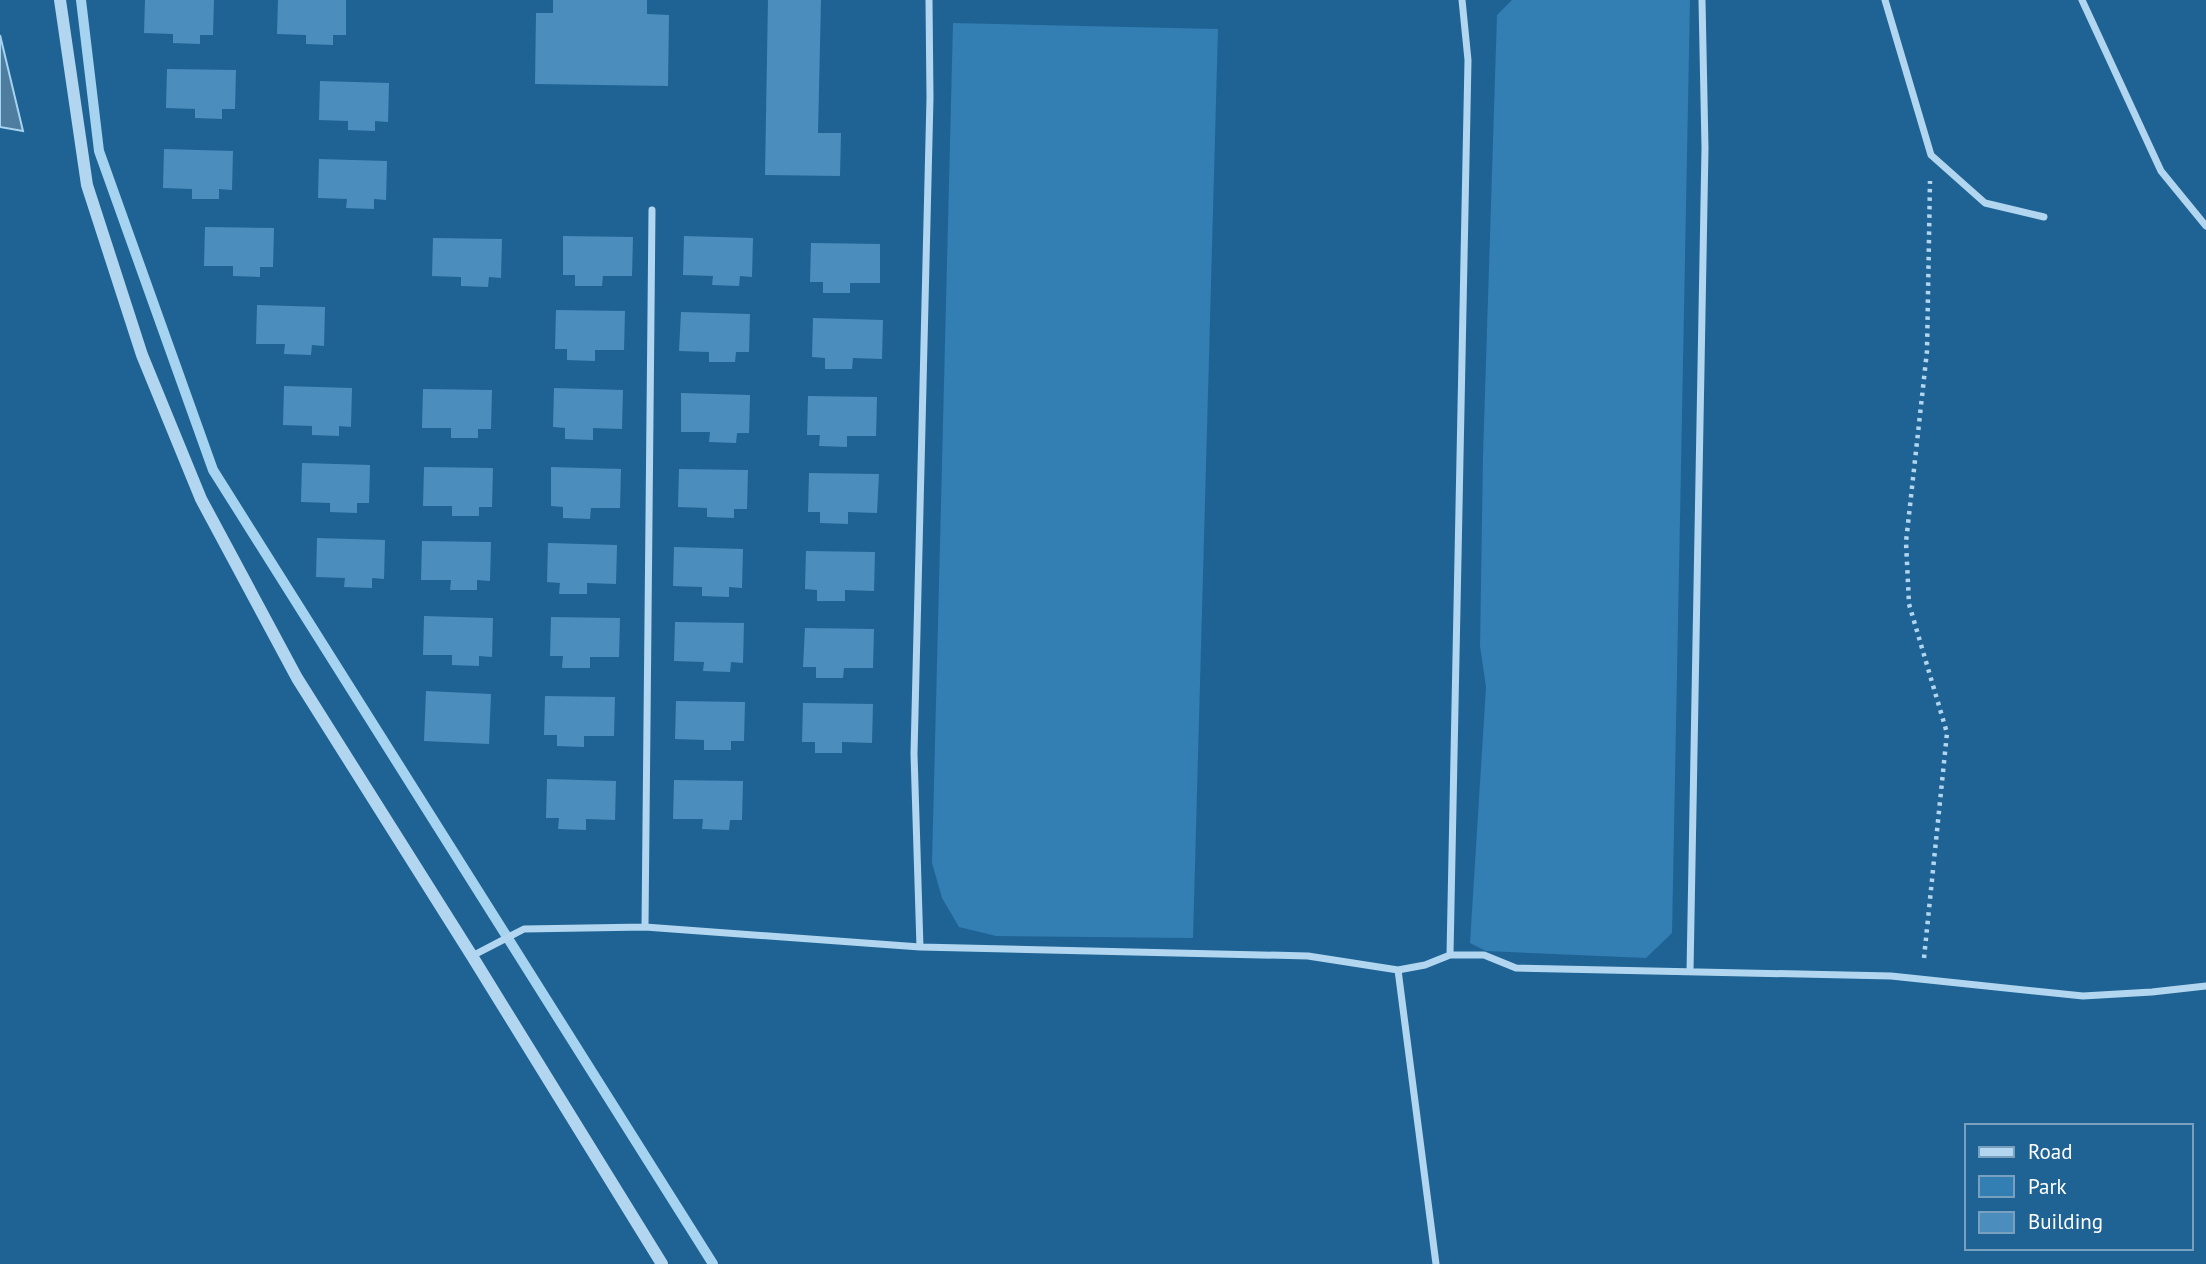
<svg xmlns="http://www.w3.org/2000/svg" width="2206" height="1264" font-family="'PT Sans',sans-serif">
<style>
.green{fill:#337eb3}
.water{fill:#4e7da0;stroke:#a6d3f0;stroke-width:2}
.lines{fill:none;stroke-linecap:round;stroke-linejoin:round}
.stream{stroke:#a6d3f0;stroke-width:10}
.building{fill:#4b8ebd}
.path{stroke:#b2d6ef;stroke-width:4.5;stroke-dasharray:3.5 5;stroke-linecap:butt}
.minor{stroke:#b2d6ef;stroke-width:7}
.tertiary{stroke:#b2d6ef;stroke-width:12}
</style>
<rect width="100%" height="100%" fill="#1f6395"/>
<!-- green -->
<path class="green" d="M1512,0H1690L1672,933L1646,958L1486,951L1470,943L1486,687L1480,646L1483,456L1497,15Z
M953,23L1218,29L1193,938L996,936L959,927L942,898L932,863Z"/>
<!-- water -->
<path class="water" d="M0,35L23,131L0,127Z"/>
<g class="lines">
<!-- stream -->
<path class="stream" d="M81,0L99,151L213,470L713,1264"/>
</g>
<!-- building -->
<path class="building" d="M145,0H214L213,35H200V44L173,43V34L144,33Z
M278,0H346V35H333V45L306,44V35L277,34Z
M553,0H647V14L669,15L668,86L535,84L536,13H553Z
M768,0H821L818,133H841L840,176L765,175Z
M167,69L236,70L235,109H222V119L195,118V109L166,108Z
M320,81L389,83L388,122L375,121V131L348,130V121L319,120Z
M164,149L233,151L232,190L219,189V199H192V189L163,188Z
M319,159L387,161L386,200L374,199V209L346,208L347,199L318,198Z
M205,227L274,228L273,267H260V277L233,276V266H204Z
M563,236L633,237L632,276H603L602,286H575V275H563Z
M684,236L753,238L752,277L740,276L739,286L712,285L713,276L683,275Z
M433,238L502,239L501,278L489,277L488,287L461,286V277L432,276Z
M811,243L880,244V283H850V293H823V282H810Z
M257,305L325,307L324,346L312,345L311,355L284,354L285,344H256Z
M556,310L625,311L624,350H595V361L567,360V349H555Z
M681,312L750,314L749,352H736L735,362H709V352L679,351Z
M813,318L883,320L882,359L853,358L852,369H825V358L812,357Z
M284,386L352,388L351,427L339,426V436L312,435V426L283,425Z
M554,388L623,390L622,429L593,428V440L565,439V428L553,427Z
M423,389L492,390L491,429H478V438H451V428H422Z
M681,393L750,395L749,433H737L736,443L709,442L710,432H681Z
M808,396L877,397L876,436H847V447L819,446L820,435H807Z
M302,463L370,465L369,503H357V513L330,512V503L301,502Z
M424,467L493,468L492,507H479V516H452V506H423Z
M551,467L621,469L620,508H591L590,519L563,518V507L551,506Z
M679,469L748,470L747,509H734V518L707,517V508L678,507Z
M809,473L879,474L877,513L848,512V524L820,523V512H808Z
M317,538L385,540L384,579L372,578V588L344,587L345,578L316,577Z
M422,541L491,542L490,581L477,580V590H450L451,580H421Z
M548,543L617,545L616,584L587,583V594H559L560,583L547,582Z
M674,547L743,549L742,588L729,587V597L702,596V587L673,586Z
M806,551L875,552L874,591L845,590V601H817V590L805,589Z
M424,616L493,618L492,657L479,656V666L452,665V655H423Z
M551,617L620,618L619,657H590V668H562L563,656H550Z
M675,622L744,623L743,663L731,662L730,672L703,671L704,662L674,661Z
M805,628L874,629L873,668H844L843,678H816V667H803Z
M426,691L491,694L489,744L424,741Z
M545,696L615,697L614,736H584V747L557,746V735H544Z
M676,701L745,702L744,741H731V750H704V740L675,739Z
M803,703L873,704L872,743L842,742V753H815V742H802Z
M547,779L616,781L615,820L586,819V830L558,829L559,818H546Z
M674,780L743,781L742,820H730L729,830L702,829L703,819H673Z"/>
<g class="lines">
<!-- path -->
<path class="path" d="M1924,958L1947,733L1909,604L1906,542L1927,351L1930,181"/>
<!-- minor -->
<path class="minor" d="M1885,0L1931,155L1985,203L2044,217
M2082,0L2161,171L2206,226
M645,927L652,210
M920,947L914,754L930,98L929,0
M1450,955L1468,60L1462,0
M472,956L524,929L645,927L920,947L1308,956L1398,970L1425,965L1450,955H1484L1516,968L1891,976L2083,996L2152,992L2206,986
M1398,970L1436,1264
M1690,972L1705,148L1702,0"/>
<!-- tertiary -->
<path class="tertiary" d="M60,0L87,185L142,355L201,499L297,678L472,956L662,1264"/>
</g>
<!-- legend -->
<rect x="1965" y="1124" width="228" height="126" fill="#1f6395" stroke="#79a1bf" stroke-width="2"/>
<rect x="1979" y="1147" width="35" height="10" fill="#b2d6ef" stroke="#79a1bf" stroke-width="2"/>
<text x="2028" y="1159" font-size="21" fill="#ffffff">Road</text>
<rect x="1979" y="1176" width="35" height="21" fill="#337eb3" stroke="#79a1bf" stroke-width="2"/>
<text x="2028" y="1194" font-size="21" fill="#ffffff">Park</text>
<rect x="1979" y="1212" width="35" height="21" fill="#4b8ebd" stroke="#79a1bf" stroke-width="2"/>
<text x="2028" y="1229" font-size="21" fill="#ffffff">Building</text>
</svg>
